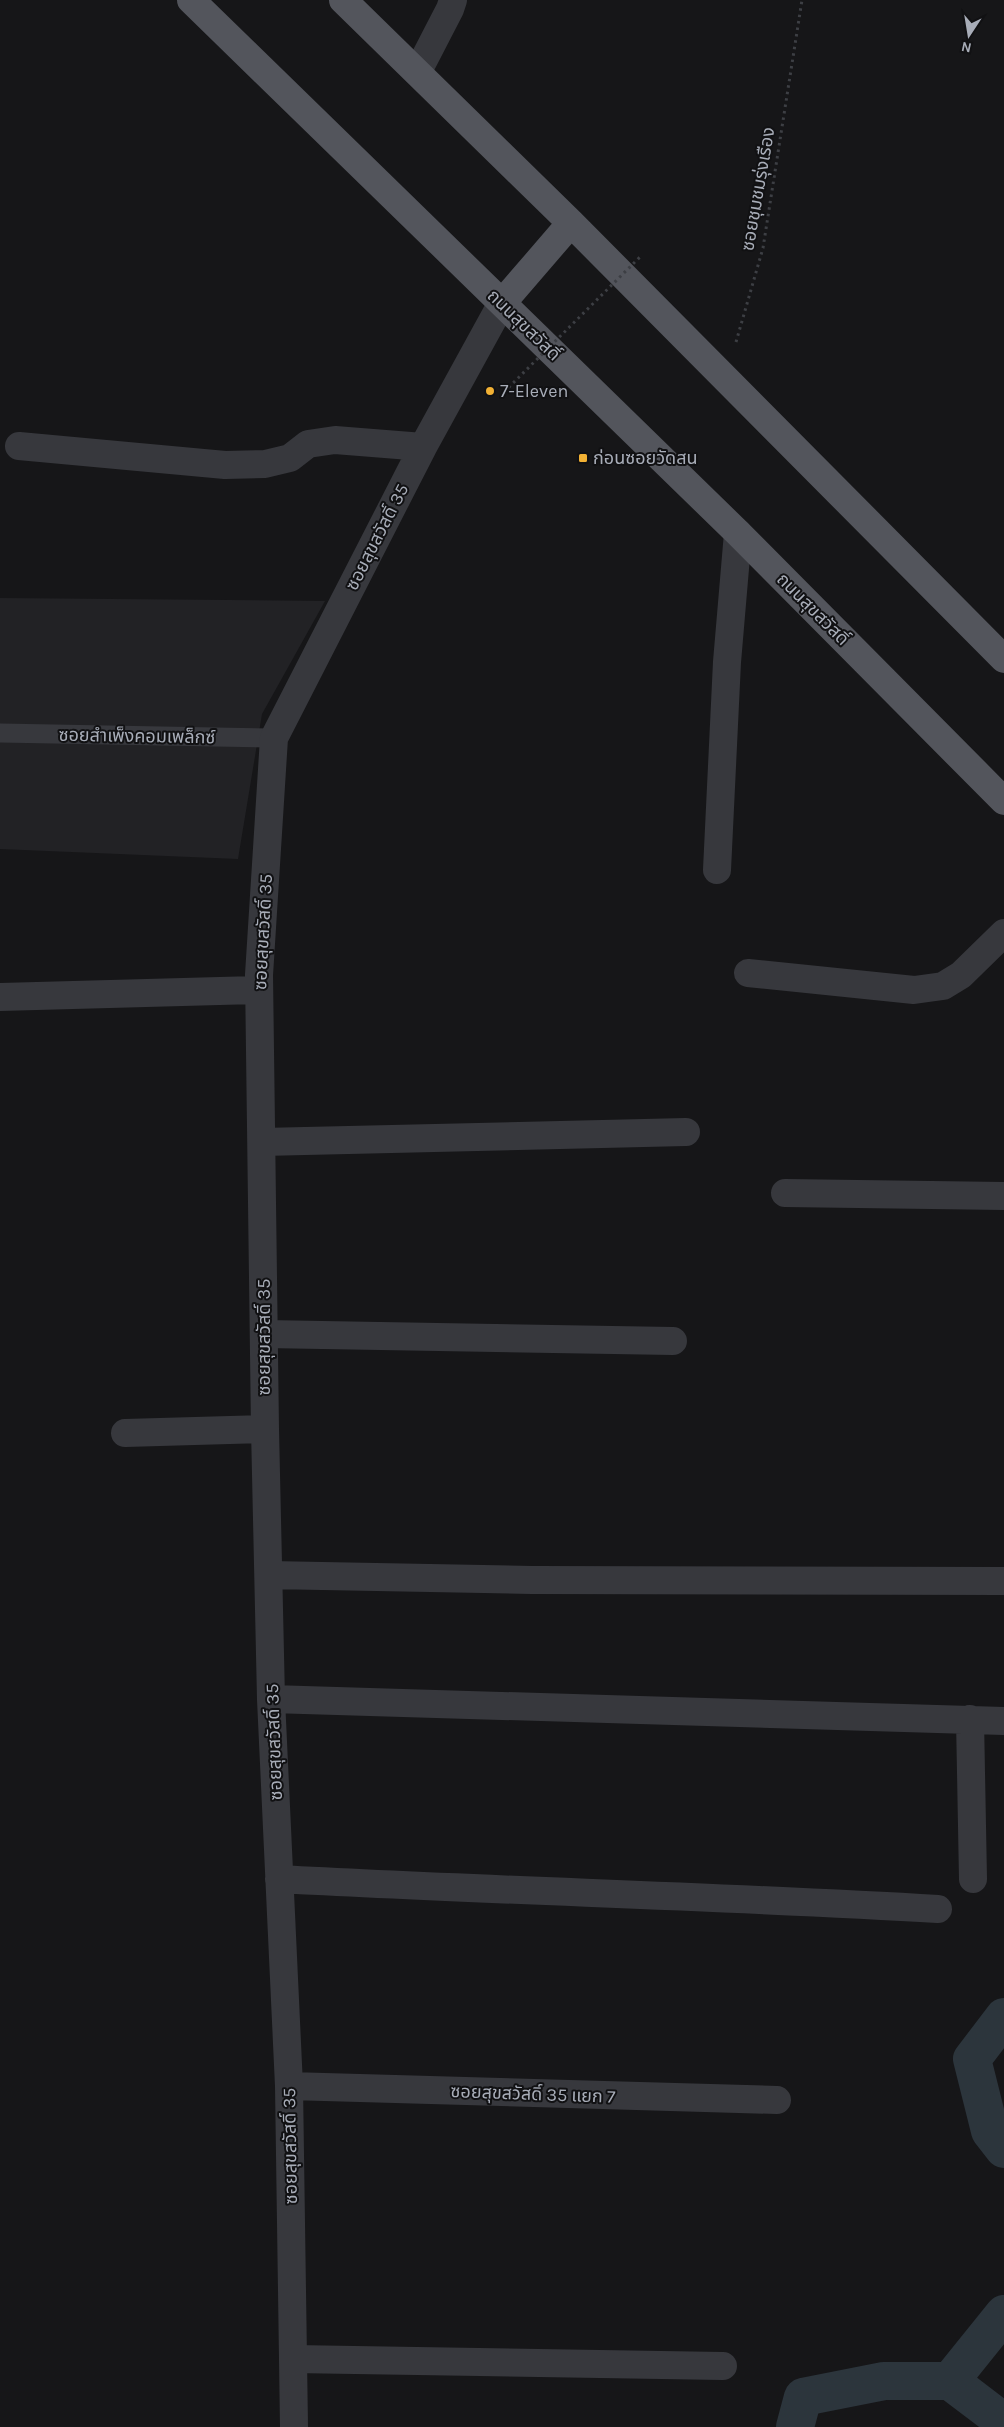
<svg xmlns="http://www.w3.org/2000/svg" width="1004" height="2427" font-family="Karla,'Noto Sans Thai',sans-serif">
<style>
.built{fill:#222225}
.lines{fill:none;stroke-linecap:round;stroke-linejoin:round}
.canal{stroke:#2c353c;stroke-width:38}
.path{stroke:#3d3f44;stroke-width:3;stroke-dasharray:2.5 4;stroke-linecap:butt}
.lane{stroke:#37383d;stroke-width:19}
.street{stroke:#37383d;stroke-width:28}
.primary{stroke:#53555c;stroke-width:28}
.path-bridge{stroke:#3d3f44;stroke-width:3;stroke-dasharray:2.5 4;stroke-linecap:butt}
.poi-dot{fill:#f2b134;stroke:#111113;stroke-width:2}
.labels{text-anchor:middle;dominant-baseline:central;stroke-width:4;stroke-linejoin:round;paint-order:stroke}
.street-label{font-size:18px;fill:#a8adb8;stroke:#111113}
.poi-label{font-size:18px;fill:#a8adb8;stroke:#111113;text-anchor:start}
</style>
<rect width="100%" height="100%" fill="#161618"/>
<!-- built -->
<path class="built" d="M0,598L325,601L262,714L238,859L0,849Z"/>
<g class="lines">
<!-- canal -->
<path class="canal" d="M1004,2017L972,2059L990,2131L1004,2149
M950,2381L1004,2314
M950,2381L1004,2422
M795,2427L803,2397L884,2381H950"/>
<!-- path -->
<path class="path" d="M736,342L763,248L802,0"/>
<!-- lane -->
<path class="lane" d="M0,733L274,738"/>
<!-- street -->
<path class="street" d="M418,71L450,9L453,0
M19,446L225,465L265,464L290,458L308,444L335,440L423,447
M717,870L727,662L738,533
M748,973L914,990L943,986L961,975L1004,933
M0,997L259,990
M262,1142L686,1132
M785,1193L1004,1196
M265,1334L673,1341
M125,1433L265,1429
M269,1575L532,1580L1004,1581
M271,1699L1004,1721
M970,1719L973,1879
M279,1879C499,1891 719,1896 938,1909
M289,2086L777,2100
M293,2359L723,2366
M294,2427L289,2086L271,1699L265,1429L259,975L274,738L423,447L502,303"/>
<!-- primary -->
<path class="primary" d="M191,0L738,533L1004,801
M343,0L571,223L1004,659
M502,303L571,223"/>
<!-- path-bridge -->
<path class="path-bridge" d="M504,392L642,255"/>
</g>
<!-- markers -->
<g class="poi-dot">
<circle cx="490" cy="391" r="5"/>
<rect x="578" y="453" width="10" height="10" rx="2.5"/>
</g>
<g class="labels">
<!-- street labels -->
<g class="street-label">
<text transform="translate(758 189) rotate(-80)">ซอยชุมชมรุ่งเรือง</text>
<text transform="translate(524 325) rotate(44)">ถนนสุขสวัสดิ์</text>
<text transform="translate(377 537) rotate(-63)">ซอยสุขสวัสดิ์ 35</text>
<text transform="translate(813 609) rotate(45)">ถนนสุขสวัสดิ์</text>
<text transform="translate(137 736) rotate(1)">ซอยสำเพ็งคอมเพล็กซ์</text>
<text transform="translate(263 932) rotate(-87)">ซอยสุขสวัสดิ์ 35</text>
<text transform="translate(264 1337) rotate(-90)">ซอยสุขสวัสดิ์ 35</text>
<text transform="translate(274 1742) rotate(-92)">ซอยสุขสวัสดิ์ 35</text>
<text transform="translate(533 2094) rotate(2)">ซอยสุขสวัสดิ์ 35 แยก 7</text>
<text transform="translate(290 2146) rotate(-91)">ซอยสุขสวัสดิ์ 35</text>
</g>
<!-- poi labels -->
<g class="poi-label">
<text x="500" y="391">7-Eleven</text>
<text x="593" y="458">ก่อนซอยวัดสน</text>
</g>
</g>
<!-- north arrow -->
<g transform="translate(969 35) rotate(192)" stroke="#111113" stroke-width="4" paint-order="stroke">
<path d="M0-4L9 19L0 12L-9 19Z" fill="#a8adb8"/>
<text y="-8" font-size="14" font-weight="bold" text-anchor="middle" fill="#a8adb8">N</text>
</g>
</svg>
